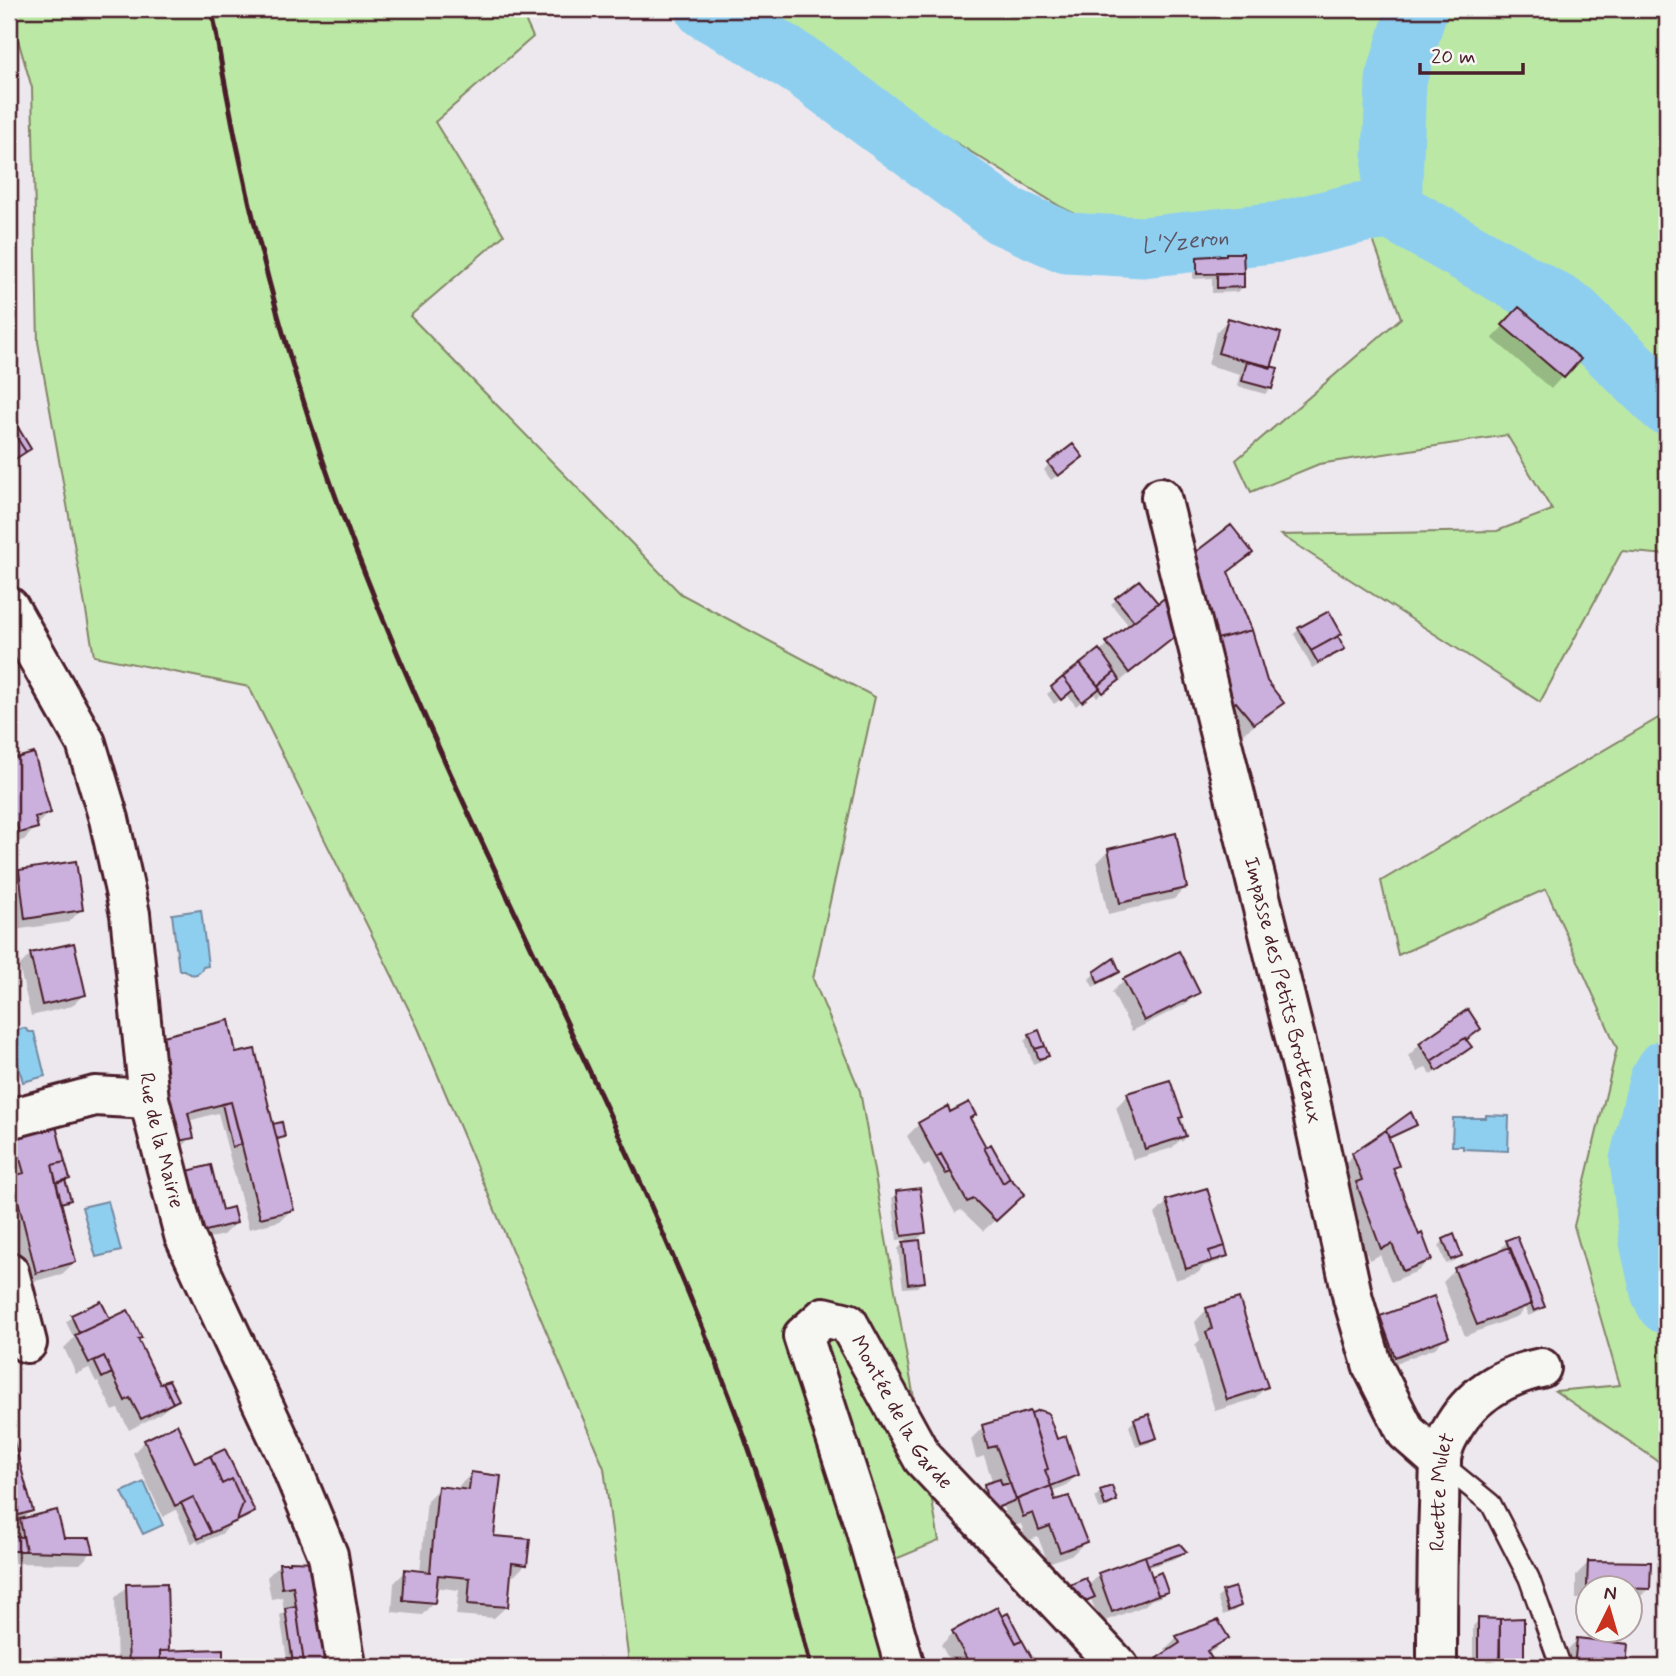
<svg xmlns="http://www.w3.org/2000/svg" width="1676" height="1676" font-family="Mynerve,sans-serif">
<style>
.green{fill:#bce8a5;stroke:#838468;stroke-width:2}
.water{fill:#8ecff0;stroke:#7389a1;stroke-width:2}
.shadow{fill:#0003}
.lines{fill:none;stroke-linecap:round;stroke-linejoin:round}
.river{stroke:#8ecff0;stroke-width:61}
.building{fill:#cbb0dd;stroke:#4a1f2b;stroke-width:2}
.lane-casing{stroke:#4a1f2b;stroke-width:24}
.street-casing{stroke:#4a1f2b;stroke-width:44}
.lane{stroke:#f6f6f2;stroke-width:19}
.street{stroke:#f6f6f2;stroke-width:38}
.rail{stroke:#4a1f2b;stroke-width:5}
.labels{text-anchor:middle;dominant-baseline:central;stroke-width:7;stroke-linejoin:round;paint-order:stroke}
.street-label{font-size:21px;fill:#4a1f2b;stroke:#f6f6f2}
.water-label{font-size:23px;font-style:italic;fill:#5e5466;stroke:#f6f6f2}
</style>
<rect width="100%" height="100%" fill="#ede8ee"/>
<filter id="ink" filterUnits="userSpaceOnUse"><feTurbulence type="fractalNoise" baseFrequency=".0143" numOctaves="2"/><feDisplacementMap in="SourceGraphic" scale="14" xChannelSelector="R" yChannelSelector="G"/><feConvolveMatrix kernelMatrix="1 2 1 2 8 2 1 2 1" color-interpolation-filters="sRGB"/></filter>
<g filter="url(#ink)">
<!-- green -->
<path class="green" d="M9,9H520L533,37L435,122L504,235L410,316L681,594L875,697L813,979L860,1091L939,1541L864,1572L889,1667H628V1655L604,1468L418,1028L249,687L94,656L38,342L32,88Z
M684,9H1667V555L1622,551L1540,702L1281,535L1497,531L1552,510L1507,435L1319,464L1251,492L1236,460L1401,318L1368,226L1356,184L1281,215L1108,230L1061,207L811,54Z
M1667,713V1467L1555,1391L1620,1385L1574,1226L1617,1048L1546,889L1398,955L1381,881Z"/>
<!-- water -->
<path class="water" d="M201,910L208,966L203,967C199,976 191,977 184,970H179L172,914Z
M23,1028L26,1029L29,1032H34L45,1076L23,1082L11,1038L15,1036L18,1030Z
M1486,1115L1509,1116L1508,1151L1463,1149V1146H1452L1453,1118H1486Z
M108,1201L121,1251L96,1257L82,1207Z
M144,1482L163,1525L143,1534L122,1492Z"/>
<!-- shadow -->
<path class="shadow" d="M1198,258L1243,286L1237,292L1212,293V278L1193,279V264Z
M1519,310L1578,359L1551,389L1492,338Z
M1228,320L1269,367L1271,388L1265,394L1237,386L1240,374L1208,365L1216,332Z
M9,411L16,422L13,424L29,449L9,466Z
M1075,463L1051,480L1044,470L1049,464Z
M1250,552L1227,573L1266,682L1281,703L1270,715L1242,734L1224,712L1174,573Z
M1117,599L1150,608L1170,640L1117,684L1115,682L1097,697L1093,692L1076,706L1067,695L1054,704L1047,694L1130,627L1111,604Z
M1299,629L1336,637L1343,649L1337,654L1312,668L1294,634Z
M32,755L49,813L36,825V827L24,840L9,844V762Z
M1109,850L1186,887L1174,899L1108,914L1097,863Z
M19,871L81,910L69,922L14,930L9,882Z
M31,954L84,994L72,1006L31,1016L19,966Z
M1118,971L1113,977L1093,987L1089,979L1095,973Z
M1124,980L1198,992L1186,1004L1132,1031L1112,992Z
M1467,1011L1479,1029L1465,1042L1464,1052L1431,1075L1426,1067L1418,1072L1408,1056L1420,1044Z
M1030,1035L1047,1055L1041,1061L1033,1064L1025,1041Z
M235,1055L272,1128L283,1137L276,1143L292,1209L280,1221L249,1229L218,1113L188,1121L192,1137L180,1149L150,1103Z
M1128,1095L1181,1117L1176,1122L1182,1119L1187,1136L1182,1142L1180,1140L1172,1148L1133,1160L1116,1107Z
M950,1114L974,1115L969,1120L1011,1206L983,1231L961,1210L955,1213L929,1164L924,1167L907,1136L919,1124Z
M1410,1115L1415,1124L1409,1130L1388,1140L1397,1166L1392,1171L1418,1237L1430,1259L1418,1271L1391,1282L1380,1255L1369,1260L1345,1196L1350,1191L1341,1167L1353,1155Z
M15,1140L68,1179L64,1182L69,1199L60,1206L75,1262L62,1274L24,1284L9,1223V1182L11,1180L9,1173V1146Z
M897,1192L924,1233L918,1239L923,1281L917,1287L903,1288L898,1249L907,1239L897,1240L892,1198Z
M1167,1202L1226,1256L1221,1261L1204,1266L1198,1273L1175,1280L1155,1214Z
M220,1212L235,1223L223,1235L182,1245Z
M1444,1240L1460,1256L1454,1261L1446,1264L1439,1246Z
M1507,1242L1543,1307L1538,1312L1528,1316L1525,1308L1518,1316L1465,1336L1443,1282L1455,1270L1503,1251L1502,1247Z
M100,1303L107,1319L140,1338L137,1340L159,1386L177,1400L158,1415L129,1430L118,1409L113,1411L98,1381L96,1382L89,1368L76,1374L64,1348L74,1338L66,1322L72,1317Z
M1207,1309L1266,1387L1254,1399L1215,1411L1195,1345L1200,1340L1195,1322Z
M1381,1317L1447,1336L1435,1348L1383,1368L1369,1329Z
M1039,1412L1077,1475L1065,1487L1051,1492L1054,1503L1085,1542L1073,1554L1048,1563L1038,1537L1027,1541L1021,1524L1011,1527L1003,1507L984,1515L980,1491L985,1485L993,1483L984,1456L976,1459L971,1439L983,1427L1030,1416Z
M1135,1420L1155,1437L1149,1443L1136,1447L1129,1426Z
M9,1433L31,1510L21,1521L92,1552L80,1564L14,1563L13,1556H9V1533L19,1522L9,1525Z
M145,1441L194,1466L253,1512L247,1518L229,1526L223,1533L199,1544L197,1541L192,1544L176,1510L163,1517L133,1453Z
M471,1474L492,1538L526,1564L514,1576L509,1575L507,1606L494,1618L456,1615L459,1590L435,1587L434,1602L422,1615L392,1612L394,1583L406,1571L420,1573L427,1500L439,1488L459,1491V1486Z
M1101,1491L1115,1501L1110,1506L1100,1510L1095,1497Z
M1184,1552L1179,1557L1147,1568L1151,1578L1160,1574L1166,1591L1160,1597L1151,1600L1144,1606L1100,1623L1091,1599L1087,1603L1070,1610L1088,1586L1099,1575L1145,1558Z
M314,1563L330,1667H117L115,1598L127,1586L167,1653L222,1662L287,1660L280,1615L284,1612L282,1597L271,1599L267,1577L279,1565Z
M1588,1563L1649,1588L1637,1600H1630V1588H1588V1599H1576V1575Z
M1223,1593L1239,1606L1234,1611L1223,1615L1217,1598Z
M996,1609L1002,1619L1007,1615L1035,1667H953L941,1645L953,1633Z
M1479,1620H1523L1522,1661L1516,1667H1473V1626Z
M1177,1637L1226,1638L1214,1650L1207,1654L1215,1667H1150L1158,1659L1168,1653L1165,1649Z
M1577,1640L1627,1646L1624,1667H1564L1565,1652Z"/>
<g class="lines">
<!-- river -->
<g class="river">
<path id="s1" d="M706,9L754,36L806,69L1003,215L1067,243L1143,247L1280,232L1359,213L1391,209L1570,311L1667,405"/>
<path d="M1391,209L1396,80L1417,9"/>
<path d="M1667,1069L1659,1082L1640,1160L1650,1242L1661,1292L1667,1304"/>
</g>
</g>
<!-- building -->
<path class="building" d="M1226,253H1243L1244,273L1197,274V257L1226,255Z
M1217,273H1244V287L1217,288Z
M1519,307L1581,359L1564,378L1502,325Z
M1228,318L1281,333L1271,368L1218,353Z
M1247,361L1278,368L1272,389L1242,381Z
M9,407L18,422L10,427L26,452L9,463Z
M16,424L31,449L26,452L10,427Z
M1073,444L1083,457L1058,476L1048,463Z
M1231,525L1253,553L1228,572L1252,630L1213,640L1185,560Z
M1139,580L1158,603L1134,621L1115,598Z
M1174,591L1185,629L1129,673L1106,642Z
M1329,611L1342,634L1311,651L1298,628Z
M1252,630L1267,681L1284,703L1254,724L1236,702L1222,714L1213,640Z
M1338,636L1345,649L1318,663L1311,651Z
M1099,649L1115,672L1098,686L1080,664Z
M1080,664L1100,688L1082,702L1063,677Z
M1115,672L1120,680L1103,693L1098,686Z
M1063,677L1073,690L1061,700L1051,687Z
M34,753L51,813L35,817L38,828L19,833L16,823L10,824L9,821V760Z
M1176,833L1187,888L1120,903L1108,849Z
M76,861L83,910L25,919L19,870Z
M74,943L86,995L42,1005L30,953Z
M1179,951L1200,993L1144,1021L1123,979Z
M1114,958L1120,972L1098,983L1094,972Z
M1468,1009L1481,1029L1466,1040L1465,1038L1431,1061L1419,1043Z
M229,1020L236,1053L255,1049L294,1210L260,1218L231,1102L188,1113L194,1138L173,1142L155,1038Z
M1039,1030L1045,1046L1035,1049L1029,1034Z
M1465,1038L1472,1047L1437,1071L1431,1061Z
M1045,1046L1049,1056L1039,1059L1035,1049Z
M1170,1080L1183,1117L1179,1118L1186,1136L1145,1149L1127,1093Z
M231,1102L242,1144L232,1147L222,1104Z
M969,1102L976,1115L970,1118L986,1147L984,1148L1003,1183L1010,1178L1025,1194L996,1221L974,1199L967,1202L941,1154L936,1157L918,1123L948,1106L950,1112Z
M1411,1112L1417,1125L1389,1138L1386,1130Z
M282,1122L285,1137L277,1139L273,1124Z
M56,1126L65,1162L52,1165L76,1262L36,1273L12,1176L24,1173L14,1138Z
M1386,1130L1399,1166L1393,1168L1419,1235L1422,1233L1432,1260L1403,1271L1392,1244L1381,1249L1356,1182L1362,1180L1352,1153Z
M991,1144L1010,1178L1003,1183L984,1148Z
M941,1154L951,1172L946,1174L936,1157Z
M65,1162L70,1179L56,1183L52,1165Z
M211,1165L222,1210L233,1207L237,1223L194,1234L180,1173Z
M65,1180L71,1200L61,1203L56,1183Z
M920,1188L926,1233L902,1236L896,1191Z
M1207,1188L1225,1246L1209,1251L1212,1261L1186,1269L1166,1200Z
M1454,1234L1462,1256L1451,1260L1443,1239Z
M1517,1236L1545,1307L1534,1311L1506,1240Z
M920,1240L925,1282L908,1284L903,1242Z
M1225,1246L1228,1256L1212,1261L1209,1251Z
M1510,1247L1532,1304L1477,1325L1454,1268Z
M1434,1296L1449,1337L1395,1357L1380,1316Z
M1239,1298L1268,1387L1227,1400L1206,1332L1212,1329L1206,1308Z
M101,1301L110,1319L79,1333L71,1315Z
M128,1310L142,1338L138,1339L160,1384L163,1382L173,1403L141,1419L130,1398L125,1401L104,1356L89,1363L75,1335Z
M104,1356L112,1373L102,1378L94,1361Z
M169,1380L179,1400L173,1403L163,1382Z
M1039,1410L1048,1413L1057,1439L1066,1436L1079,1475L1051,1486L1045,1470L1048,1469L1031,1413Z
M1030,1411L1048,1469L1045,1470L1051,1486L1016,1500L996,1446L988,1448L982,1425Z
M1149,1414L1157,1438L1141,1443L1134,1419Z
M177,1424L195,1463L210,1456L222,1484L232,1479L243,1503L237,1521L211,1533L193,1497L175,1506L144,1440Z
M11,1431L33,1511L9,1518V1432Z
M225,1449L255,1512L237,1521L243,1503L232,1479L222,1484L210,1456Z
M471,1472L501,1476L494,1536L530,1539L527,1565L512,1563L508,1607L468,1604L470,1578L438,1575L435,1603L403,1600L405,1569L430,1572L438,1486L469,1490Z
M1000,1479L1002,1485L1010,1483L1016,1500L989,1511L984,1484Z
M1051,1486L1055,1500L1069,1496L1087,1542L1060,1552L1050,1526L1039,1530L1033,1513L1023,1517L1017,1499Z
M1112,1486L1117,1501L1105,1506L1100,1490Z
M193,1497L211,1533L198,1539L181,1503Z
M57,1510L64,1538H90L94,1553L26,1551L20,1519Z
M9,1536L23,1537L26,1551H9Z
M1180,1544L1187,1552L1148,1565L1145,1556Z
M1145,1556L1158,1595L1112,1612L1098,1573Z
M290,1561L316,1562L332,1667H181L304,1663L293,1586L282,1588L279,1563H290Z
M1588,1561L1651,1562L1650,1589L1587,1587Z
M1161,1572L1168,1592L1158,1595L1152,1576Z
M1086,1578L1095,1597L1076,1605L1060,1589Z
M167,1583L169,1651H160V1667H129L126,1584Z
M1235,1587L1241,1606L1228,1611L1222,1591Z
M296,1606L304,1663H293L285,1608Z
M997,1607L1016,1643L1022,1640L1037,1667H971L952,1631Z
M1008,1613L1022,1640L1016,1643L1002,1616Z
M1478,1618L1500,1619L1499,1665L1478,1664Z
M1524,1618V1662H1500V1619Z
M1218,1620L1229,1638L1207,1651L1217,1667H1163L1157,1658L1180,1643L1176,1636Z
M1577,1638L1628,1644L1626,1667H1574Z
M223,1649V1660L292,1658L293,1663L160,1667V1651Z"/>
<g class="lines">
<!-- lane casing -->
<g class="lane-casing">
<path id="lane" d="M1441,1463L1491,1504L1529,1578L1561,1667"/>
</g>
<!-- street casing -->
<g class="street-casing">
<g id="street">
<path id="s2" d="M1161,497L1306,1082L1353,1299L1373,1367L1406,1432L1441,1463"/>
<path id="s3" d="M9,607L86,743L109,819L130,914L149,1099L184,1235L287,1456L328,1555L345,1659V1667"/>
<path d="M9,1119L95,1096L149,1099"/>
<path d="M9,1272L27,1343"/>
<path id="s4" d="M905,1667L864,1524L803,1336L824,1317L848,1323L923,1459L1119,1667"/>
<path id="s5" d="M1437,1667C1437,1614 1437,1561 1439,1507C1440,1486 1437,1459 1447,1439C1466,1399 1498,1377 1541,1368"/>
</g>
</g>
<!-- lane -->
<use href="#lane" class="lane"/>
<!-- street -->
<use href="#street" class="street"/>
<!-- rail -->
<path class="rail" d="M212,9C244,211 297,409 375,599C484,868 626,1123 729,1395C763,1483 789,1575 811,1667"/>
</g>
</g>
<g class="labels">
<!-- street labels -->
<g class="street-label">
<text stroke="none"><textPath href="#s2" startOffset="508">Impasse des Petits Brotteaux</textPath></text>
<text stroke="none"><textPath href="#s3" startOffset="562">Rue de la Mairie</textPath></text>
<text stroke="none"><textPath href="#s4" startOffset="504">Montée de la Garde</textPath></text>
<text stroke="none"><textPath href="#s5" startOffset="175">Ruette Mulet</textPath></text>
</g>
<!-- water labels -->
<g class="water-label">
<text stroke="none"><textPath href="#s1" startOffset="550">L'Yzeron</textPath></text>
</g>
</g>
<!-- margin -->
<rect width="1676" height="1676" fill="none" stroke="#f6f6f2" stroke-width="35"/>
<rect x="18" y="18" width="1641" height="1641" fill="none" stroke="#4a1f2b" stroke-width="2.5" filter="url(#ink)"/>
<!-- north arrow -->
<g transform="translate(1609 1609) rotate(5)"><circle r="33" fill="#f6f6f2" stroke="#b1a0a2" stroke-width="2"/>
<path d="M0-5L12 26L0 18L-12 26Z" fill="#c8321e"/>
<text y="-10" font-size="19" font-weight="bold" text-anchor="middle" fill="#4a1f2b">N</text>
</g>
<!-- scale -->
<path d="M1420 63v10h103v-10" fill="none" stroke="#4a1f2b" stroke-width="3.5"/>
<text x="1431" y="63" font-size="21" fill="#4a1f2b" stroke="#f6f6f2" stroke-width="5" paint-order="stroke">20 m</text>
</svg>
